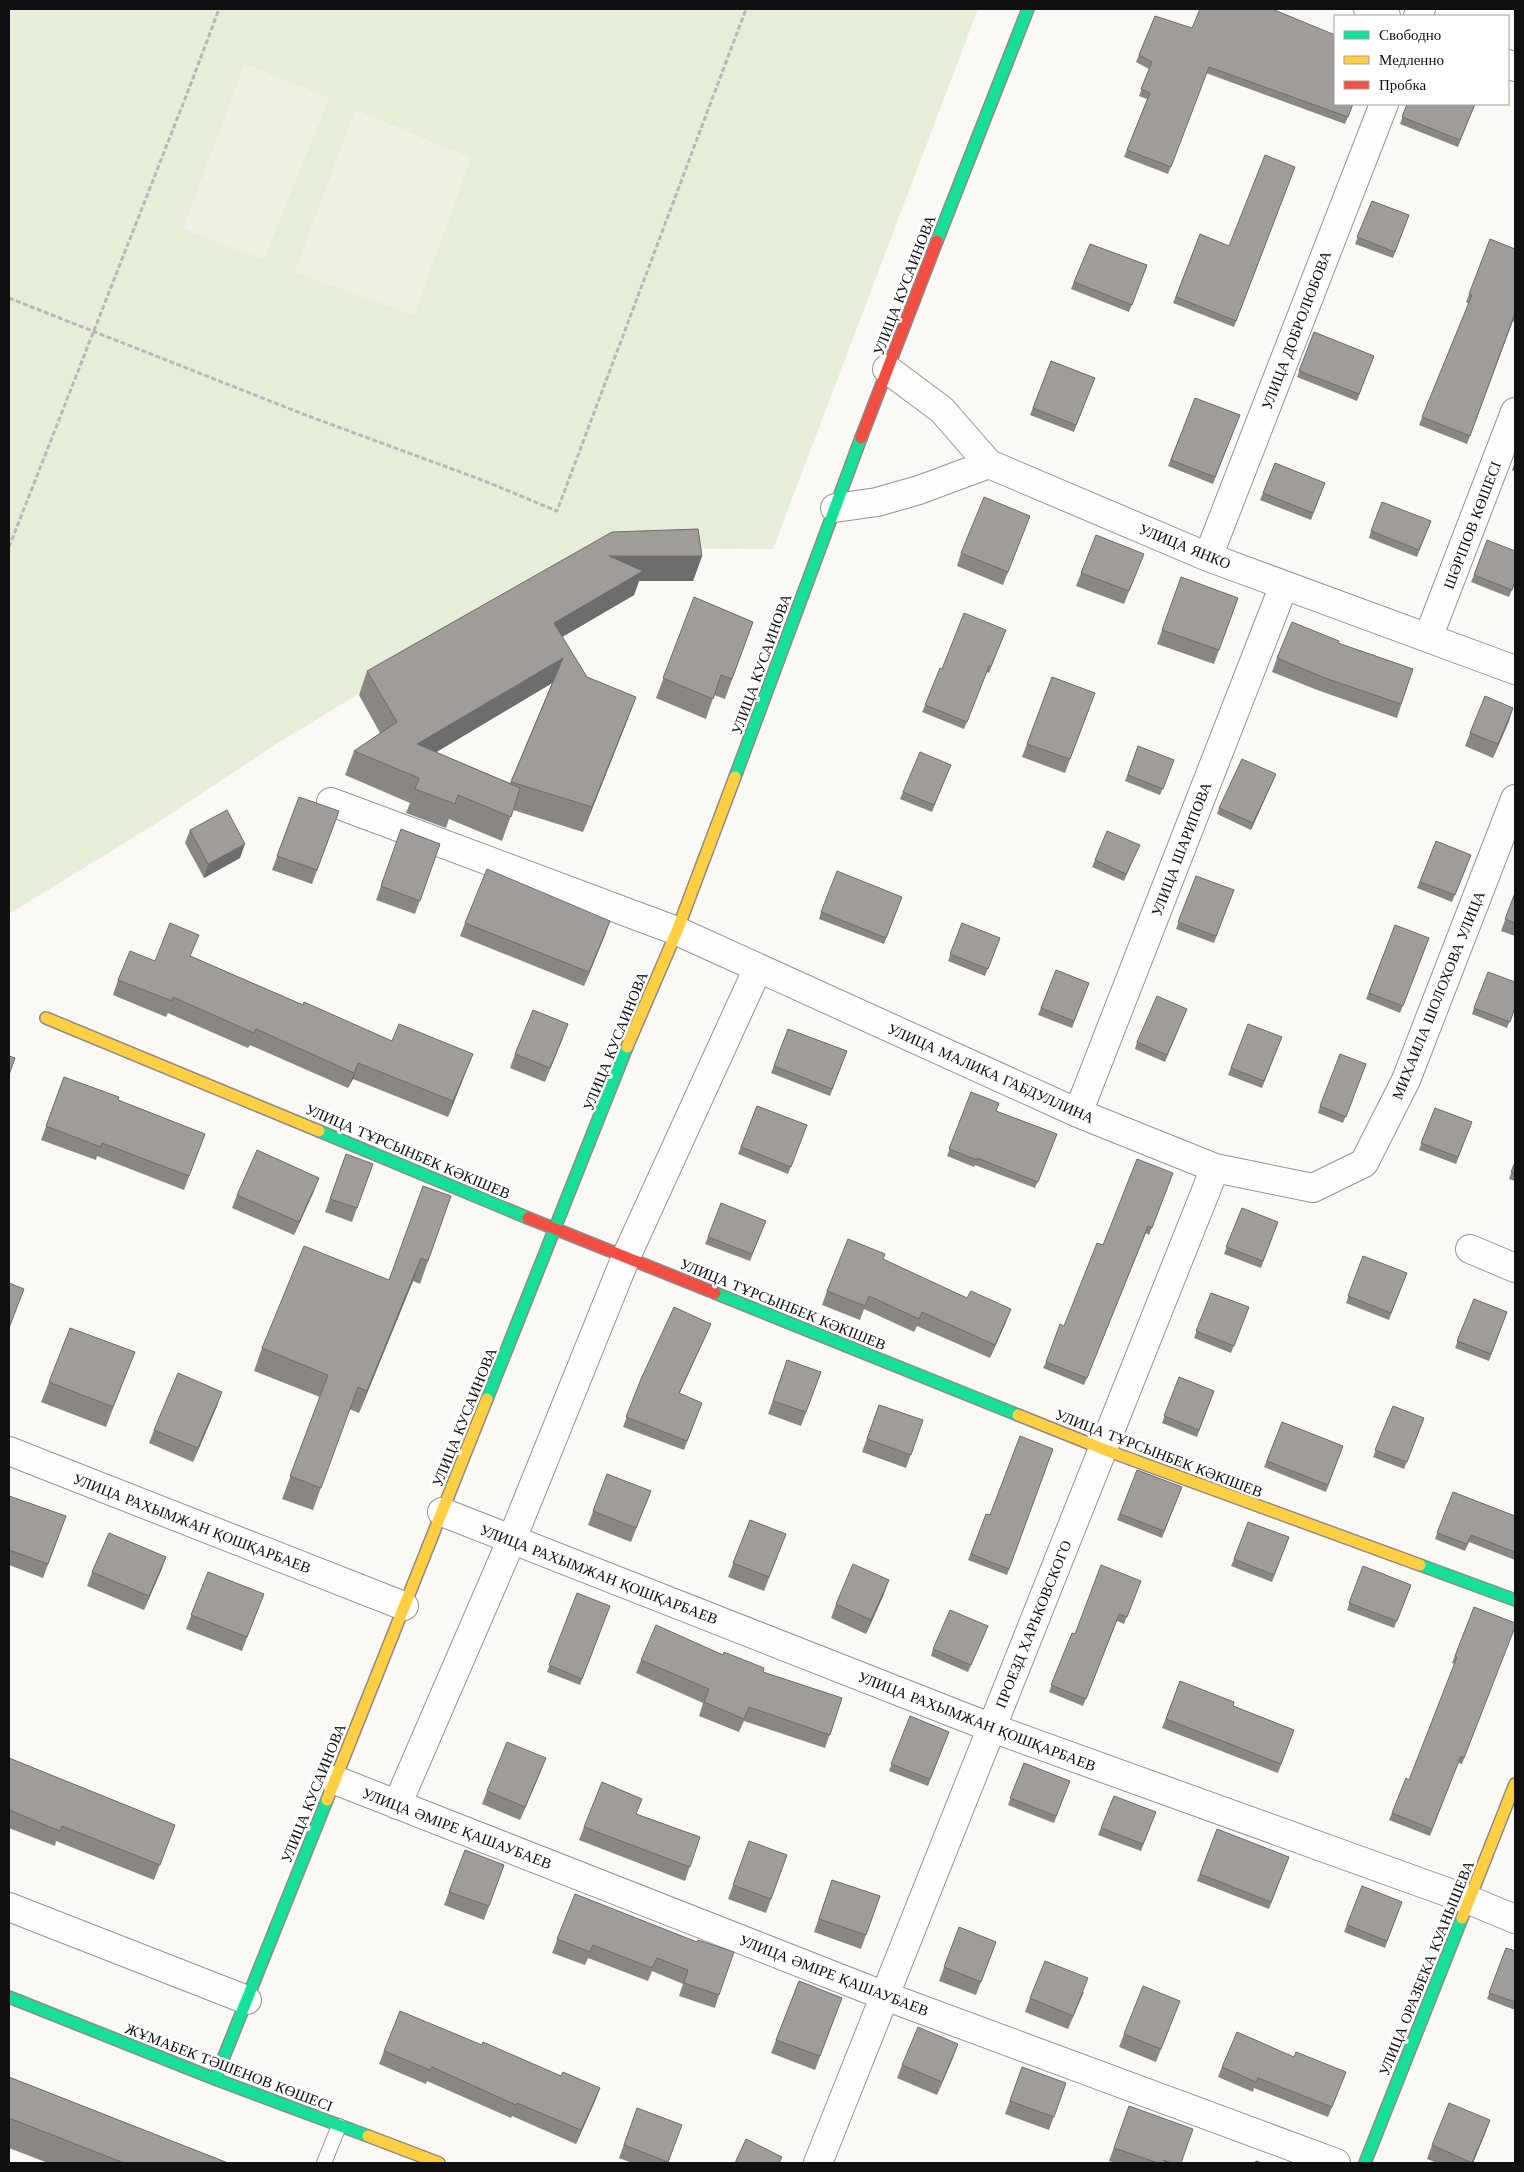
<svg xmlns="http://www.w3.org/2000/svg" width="1524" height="2172" font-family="'Libre Baskerville',serif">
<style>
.green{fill:#e7eed7}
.pitch{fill:#eff2e0}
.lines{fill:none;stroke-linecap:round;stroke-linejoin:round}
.lane-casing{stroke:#959493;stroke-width:16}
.street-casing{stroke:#959493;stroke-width:30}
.fast-casing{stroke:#8c8b89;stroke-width:14}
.slow-casing{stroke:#8c8b89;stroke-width:14}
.jam-casing{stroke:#8c8b89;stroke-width:14}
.path{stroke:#b9b8b8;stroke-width:3;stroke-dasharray:5 2.5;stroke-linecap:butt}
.lane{stroke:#fefefe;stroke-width:14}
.street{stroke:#fefefe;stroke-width:28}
.fast{stroke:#16e098;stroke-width:11}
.slow{stroke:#ffcf43;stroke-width:11}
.jam{stroke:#f24e42;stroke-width:11}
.wall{fill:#898684;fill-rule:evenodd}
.shaded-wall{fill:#6f6d6c}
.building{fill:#9f9c9a;stroke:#6f6d6c}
.labels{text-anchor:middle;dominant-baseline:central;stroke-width:5;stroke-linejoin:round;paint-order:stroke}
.street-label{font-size:15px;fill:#0f0f0f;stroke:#fff}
</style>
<rect width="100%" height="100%" fill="#fbf9f5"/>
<!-- green -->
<path class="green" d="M9,9H978L773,549L599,548L278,743L152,826L9,914Z"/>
<!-- pitch -->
<path class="pitch" d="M245,64L329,98L264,259L183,229Z
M355,110L471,158L414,315L295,272Z"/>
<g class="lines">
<!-- lane casing -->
<g class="lane-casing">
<path id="lane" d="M324,2163L339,2126"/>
</g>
<!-- street casing -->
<g class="street-casing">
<path id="street" d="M1368,9L1386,16
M1418,16L1421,9
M1508,64L1515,67
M887,369L942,410L989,464L1208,557L1515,670
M835,508L877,502L919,490L989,464
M1208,557L1384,104
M1428,638L1515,412
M331,802L677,931L1078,1113L1215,1168L1313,1188L1364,1163L1406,1080L1515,799
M1078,1113L1284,585
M1470,1249L1515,1268
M9,1451L404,1606
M442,1512L992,1728L1469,1900L1515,1919
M335,1780L885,1996L1336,2163
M397,1805L512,1539L626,1257L758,968
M9,1907L247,2000
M818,2163L1215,1168"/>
</g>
<!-- fast casing -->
<g class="fast-casing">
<path id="fast" d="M937,241L1028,9
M735,777L861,438
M319,1131L528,1218
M715,1293L1018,1415
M487,1399L627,1047
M1420,1565L1515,1600
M9,1997L215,2079L368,2136
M215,2079L327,1800
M1365,2163L1462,1918"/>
</g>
<!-- slow casing -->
<g class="slow-casing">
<path id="slow" d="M46,1018L319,1131
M627,1047L677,931L735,777
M1018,1415L1103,1449L1420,1565
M327,1800L487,1399
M1462,1918L1515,1784
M368,2136L439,2163"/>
</g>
<!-- jam casing -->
<g class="jam-casing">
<path id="jam" d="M861,438L937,241
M528,1218L715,1293"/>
</g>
<!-- path -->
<path class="path" d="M9,298L303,414L482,480L557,511L746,9
M9,547L190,86L219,9"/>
<!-- lane -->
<use href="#lane" class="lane"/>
<!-- street -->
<use href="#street" class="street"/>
<!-- fast -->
<use href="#fast" class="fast"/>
<!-- slow -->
<use href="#slow" class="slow"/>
<!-- jam -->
<use href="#jam" class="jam"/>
</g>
<!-- wall -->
<path class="wall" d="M1155,16L1353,104L1345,124L1206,73L1168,174L1124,157L1147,99L1139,96L1149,69L1136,62Z
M1407,104H1475L1458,147L1400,124Z
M1295,167L1234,327L1173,303L1200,234L1229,246Z
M1372,201L1409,215L1393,258L1355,244Z
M1490,239L1515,249V322L1513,321L1467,444L1419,425L1469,304L1466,302Z
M1090,244L1147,265L1129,312L1071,289Z
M1314,332L1374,356L1357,401L1297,377Z
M1051,361L1095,378L1074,432L1030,415Z
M1195,398L1240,415L1213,484L1168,466Z
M1515,462V472L1512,470Z
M1275,463L1325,483L1311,520L1260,500Z
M1431,521L1417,557L1369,538L1371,531Z
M1025,529L1003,585L957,566L961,553Z
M1096,535L1144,554L1124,604L1076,586Z
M702,556L693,581H639L634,595L562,637L587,677L636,697L627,721L583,832L513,810L502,841L449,819L446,828L406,813L410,803L345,775L354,751L380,733L359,695L367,671ZM552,683L510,783L436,752L441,749Z
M1474,575L1515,582L1509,597L1471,582Z
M1181,577L1238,598L1214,664L1157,644Z
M694,597L753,622L725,699L714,695L706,719L656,698Z
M1006,630L989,673L987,672L964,729L922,712L942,669Z
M1338,643L1413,669L1397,718L1320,691L1272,672L1277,658Z
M1052,677L1095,693L1065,773L1022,757Z
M1509,721L1493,758L1465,746L1470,733Z
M1138,746L1174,760L1160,795L1125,781Z
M951,765L932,812L900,799L903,792Z
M1276,774L1251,830L1217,814L1219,808Z
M299,797L339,811L312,884L272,870Z
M401,829L440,844L415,914L376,900Z
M190,830L240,858L204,878L185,843Z
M1436,841L1471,855L1452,902L1417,888Z
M1140,845L1124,881L1092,867L1095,860Z
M1196,876L1234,890L1214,943L1176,929Z
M1515,893V936L1501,931Z
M902,897L884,944L819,919L821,912Z
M465,923L605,935L584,986L460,936Z
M962,923L1000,938L985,976L948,961Z
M1395,925L1429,938L1400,1013L1366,999Z
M191,956L303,1005L392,1041L473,1054L448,1117L353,1079L348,1088L250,1045L248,1048L168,1013L166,1017L113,995L118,980L155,961Z
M1056,970L1089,983L1072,1028L1038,1015Z
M1515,1007L1507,1028L1472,1014L1474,1008Z
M1187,1009L1165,1062L1135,1049L1137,1042Z
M1248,1024L1282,1037L1262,1088L1228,1075Z
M788,1029L847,1051L830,1096L771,1073Z
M563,1038L545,1082L510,1068L515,1054Z
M1366,1064L1343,1123L1318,1113L1320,1106Z
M64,1077L118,1100L205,1134L184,1190L97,1156L96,1160L41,1140Z
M971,1092L996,1111L1057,1134L1035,1188L975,1165L974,1167L947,1156Z
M757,1106L807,1125L788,1174L738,1154Z
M1435,1108L1472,1122L1456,1164L1419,1150Z
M346,1154L373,1164L352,1222L325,1212Z
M1515,1162V1181L1509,1179Z
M1173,1173L1149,1235L1146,1233L1084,1385L1043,1368L1064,1326L1103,1245Z
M314,1191L294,1235L232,1208L237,1195Z
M451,1196L420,1284L413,1281L359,1413L349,1409L313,1510L282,1499L320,1397L254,1371L262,1348L389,1280Z
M1242,1208L1278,1222L1261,1268L1224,1254Z
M766,1221L750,1261L705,1244L708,1237Z
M1363,1256L1407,1273L1389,1320L1346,1303Z
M883,1259L1006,1322L990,1358L917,1326L914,1332L864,1309L860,1320L822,1305L827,1291Z
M1211,1293L1249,1307L1231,1353L1194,1338Z
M1474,1299L1507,1312L1489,1361L1455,1348Z
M707,1333L679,1394L702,1403L684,1450L623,1427L641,1379Z
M787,1360L821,1372L801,1426L768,1414Z
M127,1372L106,1427L41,1402L49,1382Z
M1179,1377L1214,1391L1197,1437L1162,1423Z
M879,1405L923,1420L906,1468L862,1452Z
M217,1406L193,1462L149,1443L154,1430Z
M1393,1406L1424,1418L1404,1469L1373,1457Z
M1282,1422L1343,1446L1326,1492L1264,1467Z
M1053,1449L1007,1575L968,1560L986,1514L990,1515Z
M1137,1470L1182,1487L1162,1538L1117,1520Z
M607,1474L651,1491L631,1542L588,1525Z
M1453,1492L1515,1516V1560L1469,1542L1465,1551L1435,1539Z
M9,1496L66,1516L43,1578L9,1565Z
M750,1520L786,1534L764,1591L728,1577Z
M1289,1537L1272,1582L1231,1566L1234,1559Z
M166,1557L144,1610L87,1586L92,1572Z
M1363,1566L1411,1585L1394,1628L1347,1610Z
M208,1572L264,1594L242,1651L186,1629Z
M1141,1581L1124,1624L1117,1621L1083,1706L1049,1692L1072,1633L1075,1634Z
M577,1593L610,1606L580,1685L547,1672Z
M884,1594L866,1634L831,1618L836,1604Z
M1474,1607L1515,1623L1462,1764L1458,1763L1430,1836L1389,1820L1406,1778L1409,1780L1455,1664L1452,1663Z
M985,1633L968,1672L931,1656L933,1649Z
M723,1655L763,1672L842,1698L825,1748L744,1721L739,1732L699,1716L703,1703L636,1673L641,1660Z
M1180,1681L1233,1706L1294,1730L1278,1773L1162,1728Z
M910,1716L949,1732L928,1786L889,1771Z
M9,1758L175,1825L154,1880L56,1841L55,1846L9,1828Z
M1024,1763L1070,1781L1054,1823L1008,1805Z
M541,1771L520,1820L482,1804L487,1791Z
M1114,1796L1156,1812L1141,1851L1098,1835Z
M637,1814L700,1837L685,1881L579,1840L584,1827Z
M1217,1829L1289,1857L1269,1909L1197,1881Z
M749,1841L787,1855L766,1913L728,1899Z
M465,1850L504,1865L484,1920L444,1905Z
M832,1880L880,1896L861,1949L814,1932Z
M1362,1886L1402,1902L1385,1948L1344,1932Z
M575,1894L697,1942L719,1995L715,2008L679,1996L683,1984L652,1971L648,1981L588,1958L585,1965L552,1953Z
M959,1927L996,1942L976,1995L939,1981Z
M1506,1948L1515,1951V2010L1487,1999Z
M799,1981L842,1998L815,2070L771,2053Z
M1084,1992L1068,2029L1025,2012L1030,1998Z
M1180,2001L1156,2062L1119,2047L1124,2034Z
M958,2044L937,2095L897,2078L902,2065Z
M482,2045L561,2076L600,2088L595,2101L576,2144L512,2116L511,2118L427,2081L426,2084L379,2064L384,2051Z
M1294,2057L1346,2072L1328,2117L1254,2088L1253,2092L1218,2077L1222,2067Z
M1022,2067L1066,2083L1049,2130L1005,2114Z
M9,2077L228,2163H48L9,2148Z
M1129,2106L1181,2163H1116L1109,2161Z
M637,2108L682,2125L668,2163H632L619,2158Z
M1490,2120L1473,2163H1437L1427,2159L1432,2145Z"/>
<!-- shaded-wall -->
<path class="shaded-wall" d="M609,556H702L693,581H639L634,595L545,647L554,623Z
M563,658L554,682L408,769L417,744Z
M636,697L627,721L583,832L592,807Z
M1513,708L1509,721L1493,758L1498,744Z
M1276,774L1273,781L1251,830L1253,823Z
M245,844L240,858L204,878L208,864Z
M610,921L605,935L584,986L589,972Z
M473,1054L467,1069L448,1117L453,1101Z
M358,1063L353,1079L348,1088Z
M319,1178L314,1191L294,1235L299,1222Z
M421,1258L413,1281L359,1413L367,1391Z
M1011,1309L1006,1322L990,1358L995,1345Z
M711,1324L707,1333L675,1403L679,1393Z
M222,1392L217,1406L193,1462L198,1448Z
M166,1557L161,1571L144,1610L149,1596Z
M889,1580L884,1594L866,1634L871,1620Z
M546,1758L541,1771L520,1820L525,1807Z
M958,2044L953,2058L937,2095L942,2082Z
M600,2088L595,2101L576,2144L581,2130Z
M1490,2120L1485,2134L1473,2163H1472Z"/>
<!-- building -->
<path class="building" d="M1200,9H1272L1335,35V104H1353L1348,117L1209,67L1171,167L1127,150L1150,93L1141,89L1152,62L1139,55L1155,16L1192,28Z
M1407,104H1475L1460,140L1402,117Z
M1265,155L1295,167L1236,321L1176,297L1200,234L1229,246Z
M1372,201L1409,215L1395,252L1357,237Z
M1490,239L1515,249V313L1470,436L1422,417L1472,295L1469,294Z
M1090,244L1147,265L1132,305L1074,282Z
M1314,332L1374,356L1359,394L1299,371Z
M1051,361L1095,378L1076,425L1033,408Z
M1195,398L1240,415L1215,477L1171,460Z
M1275,463L1325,483L1313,513L1263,493Z
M984,497L1030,516L1008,572L961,553Z
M1382,502L1431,521L1419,550L1371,531Z
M698,529L702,556H609L643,571L554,623L587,677L636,697L592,807L511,782L563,658L417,744L520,788L511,817L458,795L455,804L415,789L419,778L354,751L397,722L367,671L612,532Z
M1096,535L1144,554L1129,591L1081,573Z
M1487,540L1515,551V581L1512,590L1474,575Z
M1181,577L1238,598L1219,650L1162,630Z
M694,597L753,622L732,679L721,675L713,699L663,678Z
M964,613L1006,630L991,666H989L967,722L925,705L940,668L942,669Z
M1292,622L1339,641L1338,643L1413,669L1401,704L1325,678L1277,658Z
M1052,677L1095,693L1070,759L1027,744Z
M1485,696L1513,708L1498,744L1470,733Z
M1138,746L1174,760L1163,789L1128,775Z
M920,752L951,765L934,805L903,792Z
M1242,759L1276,774L1253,823L1219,808Z
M299,797L339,811L317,870L277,856Z
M227,810L245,844L208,864L190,830Z
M401,829L440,844L420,901L381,886Z
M1107,831L1140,845L1126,874L1095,860Z
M1436,841L1471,855L1455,895L1420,882Z
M487,869L610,921L589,972L465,923Z
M837,871L902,897L886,938L821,912Z
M1196,876L1234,890L1216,936L1178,922Z
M1515,893V923L1505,919Z
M170,923L199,935L190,956L303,1005L304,1002L392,1041L399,1024L473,1054L453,1101L358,1063L354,1073L256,1029L254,1033L173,997L172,1001L118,980L130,951L155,961Z
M962,923L1000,938L988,969L950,954Z
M1395,925L1429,938L1403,1006L1369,993Z
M1056,970L1089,983L1074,1021L1041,1008Z
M1488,972L1515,982V1007L1510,1022L1474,1008Z
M1157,996L1187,1009L1167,1055L1137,1042Z
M533,1010L568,1024L550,1068L515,1054Z
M1248,1024L1282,1037L1264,1081L1231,1068Z
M788,1029L847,1051L832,1089L774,1066Z
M1340,1054L1366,1064L1346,1117L1320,1106Z
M9,1056L15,1058L9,1075Z
M64,1077L119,1097L118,1100L205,1134L189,1176L102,1143L101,1147L46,1126Z
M971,1092L999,1103L996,1111L1057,1134L1038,1182L977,1158V1160L949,1149Z
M757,1106L807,1125L791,1167L741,1147Z
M1435,1108L1472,1122L1458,1157L1421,1143Z
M257,1150L319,1178L299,1222L237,1195Z
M346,1154L373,1164L357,1208L330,1199Z
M1137,1159L1173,1173L1152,1228L1148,1226L1087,1378L1046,1362L1060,1324L1064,1326L1097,1243L1103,1245Z
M1515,1162V1173L1511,1172Z
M423,1186L451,1196L428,1261L421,1258L367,1391L358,1387L321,1488L290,1476L328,1375L262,1348L304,1246L389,1280Z
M721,1203L766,1221L752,1254L708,1237Z
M1242,1208L1278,1222L1263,1261L1226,1247Z
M848,1239L885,1254L883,1259L967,1298L971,1291L1011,1309L995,1345L922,1312L919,1319L869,1296L865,1306L827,1291Z
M1363,1256L1407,1273L1391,1313L1348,1296Z
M9,1283L24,1289L9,1328Z
M1211,1293L1249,1307L1234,1346L1196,1331Z
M1474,1299L1507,1312L1491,1354L1457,1341Z
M674,1307L711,1324L679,1393L702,1403L687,1441L626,1417L641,1379Z
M70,1328L135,1352L113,1407L49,1382Z
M787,1360L821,1372L806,1412L773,1401Z
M178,1373L222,1392L198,1448L154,1430Z
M1179,1377L1214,1391L1199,1430L1164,1416Z
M879,1405L923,1420L911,1455L867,1439Z
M1393,1406L1424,1418L1407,1462L1375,1450Z
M1282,1422L1343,1446L1328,1485L1267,1461Z
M1020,1436L1053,1449L1009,1569L971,1554L986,1514L990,1515Z
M1137,1470L1182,1487L1164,1531L1120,1514Z
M607,1474L651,1491L636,1528L593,1511Z
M1453,1492L1515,1516V1552L1471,1535L1467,1544L1437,1533Z
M9,1496L66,1516L48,1564L9,1550Z
M750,1520L786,1534L769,1577L733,1563Z
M1248,1522L1289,1537L1274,1575L1234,1559Z
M109,1533L166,1557L149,1596L92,1572Z
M853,1564L889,1580L871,1620L836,1604Z
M1101,1565L1141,1581L1127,1617L1119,1614L1086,1699L1051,1685L1072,1633L1075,1634Z
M1363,1566L1411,1585L1397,1621L1349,1603Z
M208,1572L264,1594L247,1637L191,1615Z
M577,1593L610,1606L582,1679L549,1665Z
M1474,1607L1515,1623V1627L1464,1758L1461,1756L1432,1829L1392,1813L1406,1778L1409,1780L1457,1657L1455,1656Z
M950,1610L988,1626L971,1665L933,1649Z
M656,1625L723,1655L724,1652L764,1668L763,1672L842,1698L830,1735L749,1707L744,1719L704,1702L709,1689L641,1660Z
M1180,1681L1234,1702L1233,1706L1294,1730L1281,1764L1166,1719Z
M910,1716L949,1732L930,1779L891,1764Z
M507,1742L546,1758L525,1807L487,1791Z
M9,1758L175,1825L160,1865L62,1826L60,1831L9,1810Z
M1024,1763L1070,1781L1056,1816L1010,1798Z
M602,1782L642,1799L636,1814L700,1837L690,1867L584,1827Z
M1114,1796L1156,1812L1143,1844L1101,1828Z
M1217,1829L1289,1857L1271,1902L1200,1874Z
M749,1841L787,1855L771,1899L733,1885Z
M465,1850L504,1865L489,1906L449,1892Z
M832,1880L880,1896L866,1935L819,1919Z
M1362,1886L1402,1902L1387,1941L1347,1925Z
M575,1894L697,1942L698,1940L734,1952L719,1995L684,1983L688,1970L657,1958L652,1968L593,1945L590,1952L557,1939Z
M959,1927L996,1942L981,1982L944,1967Z
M1506,1948L1515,1951V2002L1489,1993Z
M1045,1961L1088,1978L1073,2016L1030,1998Z
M799,1981L842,1998L820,2056L776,2040Z
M1143,1986L1180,2001L1161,2049L1124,2034Z
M400,2011L482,2045L483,2042L561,2076L563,2072L600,2088L581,2130L517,2103L516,2105L432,2067L430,2070L384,2051Z
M918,2027L958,2044L942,2082L902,2065Z
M1237,2032L1294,2057L1296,2052L1346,2072L1332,2107L1258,2078L1256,2082L1222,2067Z
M1022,2067L1066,2083L1054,2117L1010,2101Z
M9,2077L228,2163H124L9,2118Z
M1449,2103L1490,2120L1472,2163L1432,2145Z
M1129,2106L1193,2129L1181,2163H1172L1163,2160L1167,2163H1158L1114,2148Z
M637,2108L682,2125L668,2162L624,2145Z
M746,2139L782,2157L779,2163H735Z
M1256,2161L1262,2163H1255Z"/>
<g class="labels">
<!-- street labels -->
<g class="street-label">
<text transform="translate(904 285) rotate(-69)">УЛИЦА КУСАИНОВА</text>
<text transform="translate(1296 330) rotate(-69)">УЛИЦА ДОБРОЛЮБОВА</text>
<text transform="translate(1472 525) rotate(-69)">ШӘРІПОВ КӨШЕСІ</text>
<text transform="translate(1185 546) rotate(22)">УЛИЦА ЯНКО</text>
<text transform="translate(761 664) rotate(-70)">УЛИЦА КУСАИНОВА</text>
<text transform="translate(1181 849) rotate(-69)">УЛИЦА ШАРИПОВА</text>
<text transform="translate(1438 995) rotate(-68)">МИХАИЛА ШОЛОХОВА УЛИЦА</text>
<text transform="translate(615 1041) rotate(-68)">УЛИЦА КУСАИНОВА</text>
<text transform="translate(991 1073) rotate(24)">УЛИЦА МАЛИКА ГАБДУЛЛИНА</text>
<text transform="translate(408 1151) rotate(23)">УЛИЦА ТҰРСЫНБЕК КӘКІШЕВ</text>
<text transform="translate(783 1304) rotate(22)">УЛИЦА ТҰРСЫНБЕК КӘКІШЕВ</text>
<text transform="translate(464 1417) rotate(-68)">УЛИЦА КУСАИНОВА</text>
<text transform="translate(1159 1453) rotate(21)">УЛИЦА ТҰРСЫНБЕК КӘКІШЕВ</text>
<text transform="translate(192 1523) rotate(21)">УЛИЦА РАХЫМЖАН ҚОШҚАРБАЕВ</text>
<text transform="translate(599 1574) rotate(21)">УЛИЦА РАХЫМЖАН ҚОШҚАРБАЕВ</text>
<text transform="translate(1033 1624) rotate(-68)">ПРОЕЗД ХАРЬКОВСКОГО</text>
<text transform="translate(977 1721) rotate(21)">УЛИЦА РАХЫМЖАН ҚОШҚАРБАЕВ</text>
<text transform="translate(313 1793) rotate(-68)">УЛИЦА КУСАИНОВА</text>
<text transform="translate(457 1828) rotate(21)">УЛИЦА ӘМІРЕ ҚАШАУБАЕВ</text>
<text transform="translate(1426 1968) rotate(-68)">УЛИЦА ОРАЗБЕКА КУАНЫШЕВА</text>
<text transform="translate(834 1975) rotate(21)">УЛИЦА ӘМІРЕ ҚАШАУБАЕВ</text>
<text transform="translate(229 2067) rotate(21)">ЖҰМАБЕК ТӘШЕНОВ КӨШЕСІ</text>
</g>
</g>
<!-- border -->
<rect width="1524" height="2172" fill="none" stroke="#0f0f0f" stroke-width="20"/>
<!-- legend -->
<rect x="1334" y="15" width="175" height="90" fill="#ffffff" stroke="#9f9f9f"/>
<rect x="1344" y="31" width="25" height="8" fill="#16e098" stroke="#9f9f9f"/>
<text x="1379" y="40" font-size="15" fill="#0f0f0f">Свободно</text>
<rect x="1344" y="56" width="25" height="8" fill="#ffcf43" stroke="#9f9f9f"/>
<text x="1379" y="65" font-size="15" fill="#0f0f0f">Медленно</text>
<rect x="1344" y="81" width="25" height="8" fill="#f24e42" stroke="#9f9f9f"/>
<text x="1379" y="90" font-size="15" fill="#0f0f0f">Пробка</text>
</svg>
